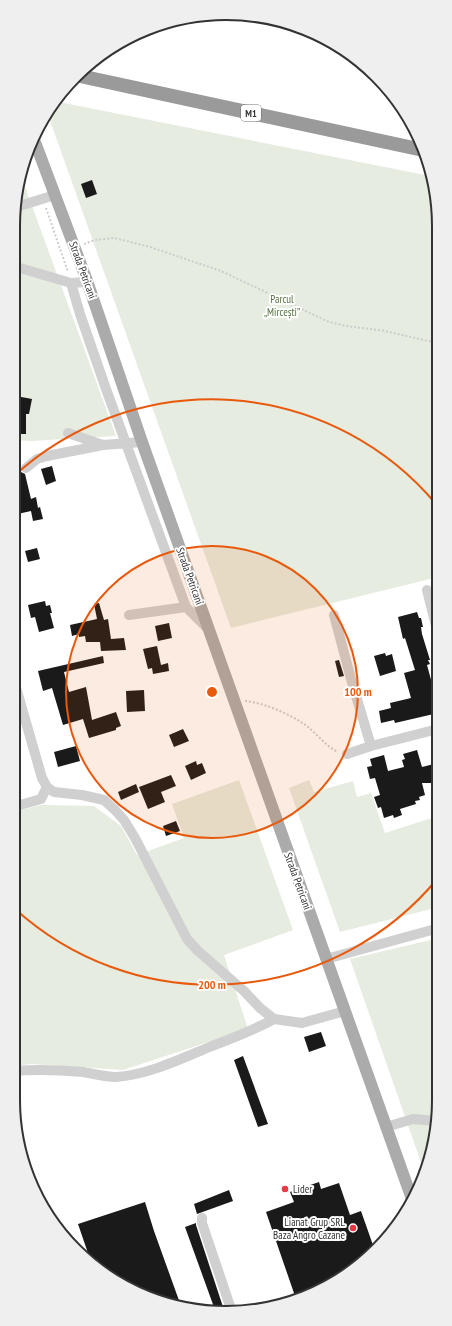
<svg xmlns="http://www.w3.org/2000/svg" width="452" height="1326" font-family="'PT Sans Narrow',sans-serif">
<style>
.green{fill:#e6ecdf}
.building{fill:#1a1a1a}
.lines{fill:none;stroke-linecap:round;stroke-linejoin:round}
.path{stroke:#cdcdcd;stroke-width:2;stroke-dasharray:2 2;stroke-linecap:butt}
.minor{stroke:#d0d0d0;stroke-width:10}
.major{stroke:#ababab;stroke-width:12}
.highway{stroke:#9a9a9a;stroke-width:14}
.ring{fill:none;stroke:#e8590c;stroke-width:2}
.poi-dot{fill:#e63946;stroke:#fff;stroke-width:1.5}
.labels{text-anchor:middle;dominant-baseline:central;stroke-width:4;stroke-linejoin:round;paint-order:stroke}
.shield{fill:#fff;stroke:#707070;stroke-width:1}
.shield-label{font-size:10px;font-weight:bold;fill:#333}
.street-label{font-size:11px;fill:#333;stroke:#fff}
.park-label{font-size:11px;fill:#56703f;stroke:#fff}
.poi-label{font-size:11px;fill:#333;stroke:#fff;text-anchor:start}
.rim{fill:none;stroke:#333;stroke-width:2}
.centre{fill:#e8590c;stroke:#fff;stroke-width:2}
.ring-label{font-size:12px;text-anchor:middle;font-weight:bold;fill:#e8590c;stroke:#fff;stroke-width:4;stroke-linejoin:round;paint-order:stroke}
</style>
<rect width="100%" height="100%" fill="#fff"/>
<!-- green -->
<path class="green" d="M54,101L430,176L437,198L438,577L231,628L48,115Z
M20,173L116,436L31,441L13,440V226Z
M239,780L293,930L224,955L248,1029L123,1070L31,1064L13,1066V812L41,805L94,806L121,826L137,855L184,838L172,804Z
M309,780L314,792L353,781L357,797L371,793L385,833L438,816L439,907L340,932L289,788Z
M439,938V1100L432,1155L424,1171L350,959Z"/>
<!-- building -->
<path class="building" d="M92,180L97,194L86,198L81,184Z
M16,396L32,399L29,414H26V434H13V416Z
M21,464L20,469L21,472L25,474L31,499L36,497L38,508L40,507L43,519L33,521L31,511L13,515V466Z
M52,466L56,481L46,485L41,469Z
M37,548L40,559L28,562L25,551Z
M45,601L46,606L50,605L52,613H50L54,628L39,632L35,617L31,618L28,605Z
M99,603L104,620L108,619L111,639L124,638L126,650L101,651L100,642H86L85,636L79,637V634L72,636L70,625L97,619L94,604Z
M417,612L419,618H421L423,627H421L422,634L430,660H428L430,664L427,665L436,698L438,697V713L395,723L394,720L381,723L379,711L391,708L390,703L411,698L404,673L415,670L405,638L403,639L398,617Z
M169,623L172,638L158,641L155,626Z
M157,646L161,665L168,663L169,671L153,674L152,668L148,669L143,649Z
M385,653L386,656L392,654L396,671L380,676L374,656Z
M103,656L104,663L64,672L69,692L86,687L92,720L116,712L121,726L116,728V730L89,738L83,719L63,725L52,688L43,691L38,671Z
M339,660L344,676L339,677L335,661Z
M144,690L145,711L127,712L126,691Z
M183,729L189,741L174,747L169,735Z
M76,746L80,761L58,767L54,752Z
M417,750L422,767L438,763V783H422L425,795L419,797L420,800L415,801L416,804L400,809L402,815L394,818L393,815L384,818L381,807L378,808L374,797L380,795L375,778L370,779L367,767L372,766L370,759L384,755L388,771L404,767L402,760L405,759L403,754Z
M196,761L197,765L202,763L206,773L191,780L185,766Z
M171,775L176,786L161,792L165,802L148,809L139,787Z
M136,784L139,792L121,800L118,792Z
M176,821L180,831L166,836L163,826Z
M321,1032L326,1046L309,1052L304,1037Z
M243,1056L268,1124L258,1127L234,1060Z
M319,1182L321,1189L339,1183L350,1215L361,1211L374,1248L345,1277L296,1299L266,1212L294,1202L290,1192Z
M229,1190L233,1201L197,1214L194,1204Z
M145,1202L154,1231L181,1306L132,1291L90,1259L78,1224Z
M196,1223V1225L224,1310H215L185,1227Z"/>
<g class="lines">
<!-- path -->
<path class="path" d="M46,208L68,272
M84,244L95,240L114,238L147,246L221,271L329,322L347,326L385,331L437,343
M245,701C265,703 287,713 304,724C316,732 325,746 338,752"/>
<!-- minor -->
<path class="minor" d="M16,207L55,195
M13,266L71,283L87,282
M71,283L80,314L106,389L186,607L208,629
M68,433L103,445L142,442
M26,468L37,459L47,456L103,445
M427,590L438,634
M129,615L186,607
M334,615L351,679L371,746
M13,683L17,691L42,778L47,787L54,792L82,795L104,800L115,810L124,820L135,838L187,939L198,951L244,991L260,1008L274,1019L302,1023L345,1011
M347,754L371,746L438,729
M13,807L41,799L47,787
M326,959L439,928
M13,1071C37,1069 60,1070 83,1072C94,1074 106,1077 116,1077C148,1075 183,1058 212,1046C233,1038 254,1030 274,1019
M386,1127L413,1119L436,1121
M202,1218V1223L231,1309"/>
<!-- major -->
<path class="major" d="M35,142L86,278L142,442L412,1199"/>
<!-- highway -->
<path class="highway" d="M80,76L423,150"/>
</g>
<!-- distance rings -->
<circle cx="212" cy="692" r="146" fill="#e8590c" fill-opacity=".12"/>
<g class="ring">
<circle cx="212" cy="692" r="146"/>
<path d="M438 878A293 293 0 0 1 14 908M14 476A293 293 0 0 1 436 504"/>
</g>
<!-- markers -->
<g class="poi-dot">
<circle cx="285" cy="1189" r="4"/>
<circle cx="353" cy="1228" r="4"/>
</g>
<g class="labels">
<!-- shield labels -->
<rect class="shield" x="241" y="105" width="20" height="16" rx="3"/>
<g class="shield-label">
<text x="251" y="113">M1</text>
</g>
<!-- street labels -->
<g class="street-label">
<text transform="translate(83 270) rotate(70)">Strada Petricani</text>
<text transform="translate(190 576) rotate(70)">Strada Petricani</text>
<text transform="translate(298 881) rotate(70)">Strada Petricani</text>
</g>
<!-- park labels -->
<g class="park-label">
<text x="282" y="299">Parcul<tspan x="282" dy="13">„Mircești”</tspan></text>
</g>
<!-- poi labels -->
<g class="poi-label">
<text x="293" y="1189">Lider</text>
<text x="345" y="1222" text-anchor="end">Lianat Grup SRL<tspan x="345" dy="13">Baza Angro Cazane</tspan></text>
</g>
</g>
<!-- crop -->
<path d="M0 0H452V1326H0ZM226 20H226A206 206 0 0 1 432 226V1100A206 206 0 0 1 226 1306H226A206 206 0 0 1 20 1100V226A206 206 0 0 1 226 20Z" fill="#efefef" fill-rule="evenodd"/>
<path class="rim" d="M226 20H226A206 206 0 0 1 432 226V1100A206 206 0 0 1 226 1306H226A206 206 0 0 1 20 1100V226A206 206 0 0 1 226 20Z"/>
<circle cx="212" cy="692" r="6" class="centre"/>
<g class="ring-label">
<text x="358" y="696">100 m</text>
<text x="212" y="989">200 m</text>
</g>
</svg>
